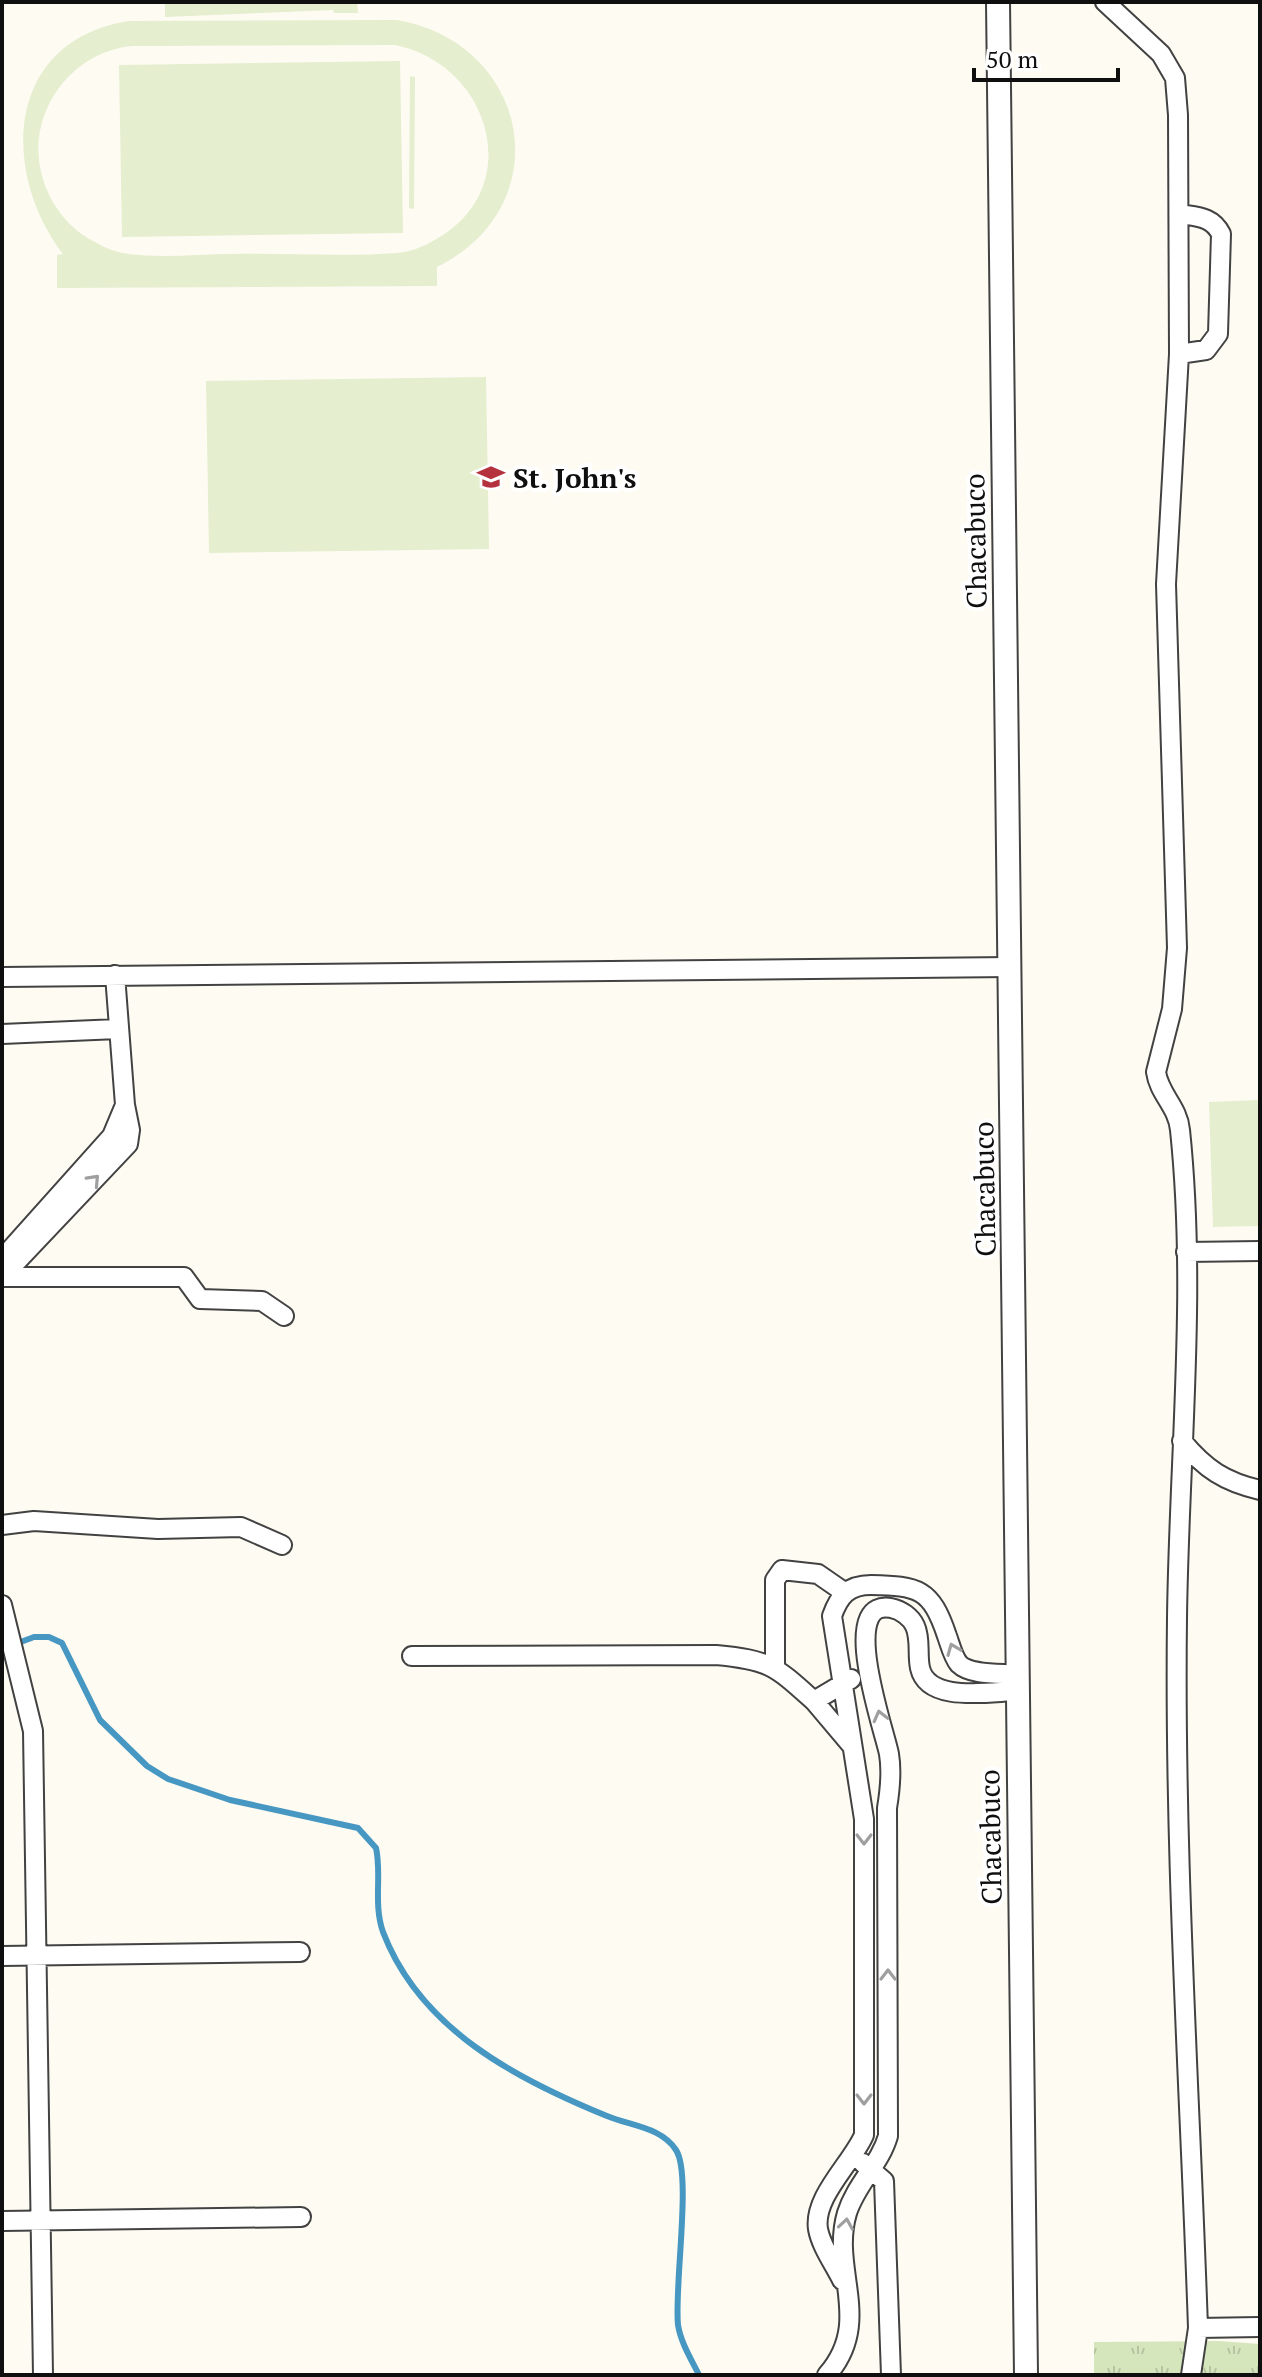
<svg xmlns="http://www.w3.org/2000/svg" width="1262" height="2377" font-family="'PT Serif',serif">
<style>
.park{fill:url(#park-tufts)}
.pitch{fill:#e5eecf;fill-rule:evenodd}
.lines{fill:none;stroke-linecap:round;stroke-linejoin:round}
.stream{stroke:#4797c3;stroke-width:6}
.minor-casing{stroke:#424242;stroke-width:22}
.tertiary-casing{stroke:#424242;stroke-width:26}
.minor{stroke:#fff;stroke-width:18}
.tertiary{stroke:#fff;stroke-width:22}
.oneway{stroke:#9f9f9f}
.labels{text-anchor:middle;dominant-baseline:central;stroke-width:8;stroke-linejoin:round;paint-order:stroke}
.poi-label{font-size:28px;font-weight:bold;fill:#0f0f0f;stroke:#fff;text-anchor:start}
.street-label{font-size:28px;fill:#0f0f0f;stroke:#fff}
</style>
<defs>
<pattern id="park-tufts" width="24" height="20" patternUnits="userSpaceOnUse" patternTransform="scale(2)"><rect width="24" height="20" fill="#d5e6bd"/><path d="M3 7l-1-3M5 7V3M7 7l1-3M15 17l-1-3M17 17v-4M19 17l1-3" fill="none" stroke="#b6c4a1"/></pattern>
</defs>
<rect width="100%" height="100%" fill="#fefbf2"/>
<!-- park -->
<path class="park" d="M1219,2341L1260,2344V2375H1094V2342Z"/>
<!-- pitch -->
<path class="pitch" d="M165,2H357L358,13H334L333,10L165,17Z
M397,20C530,43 561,205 437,267V286L57,288V255L63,254C0,172 5,40 129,21ZM395,45C493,65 528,193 431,242C421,248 408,252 397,253C342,257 287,253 232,254C197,254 158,259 123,253C113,251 103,247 95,242C63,226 43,194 39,160C33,104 76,51 132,46Z
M400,61L403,233L122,237L119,65Z
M410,76L415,77L414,209L409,208Z
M486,377L489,549L209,553L206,381Z
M1260,1100V1226L1213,1227L1209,1102Z"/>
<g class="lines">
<!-- stream -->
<path class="stream" d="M2,1649L34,1637H49L62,1643L100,1720L147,1766L168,1779L230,1800L358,1828L376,1848C382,1874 373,1904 383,1932C420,2029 516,2079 607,2116C631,2126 661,2127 676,2150C692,2174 674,2286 678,2325C681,2343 691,2359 699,2375"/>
<!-- minor casing -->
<g class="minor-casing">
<path id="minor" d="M1105,2L1161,54L1175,78L1178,115L1179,354L1166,584L1177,948L1172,1009L1156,1072C1159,1094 1178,1107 1180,1130C1197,1292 1179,1456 1177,1618C1174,1855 1190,2092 1198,2328L1191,2375
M1179,214C1197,217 1212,216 1221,234L1218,334L1206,350L1179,354
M115,975L125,1105
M2,977L1011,967
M2,1034L118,1029
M1186,1252L1260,1251
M2,1259L112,1136L125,1105L130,1130L128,1144L2,1277
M2,1277H184L200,1299L262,1301L284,1316
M1182,1441C1205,1469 1225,1482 1260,1490
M2,1525L34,1521L158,1529L241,1527L282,1545
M2,1605L33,1731L43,2375
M412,1656L716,1655C770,1660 775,1666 814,1701
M775,1666V1580L782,1570L818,1574L844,1592
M851,1679L814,1701L852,1746
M2,1956L300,1952
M863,2163L884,2181L891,2375
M2,2221L301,2217
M842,2280C834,2264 821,2246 818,2229C813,2197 852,2163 864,2135V1819L832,1616C839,1596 848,1585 871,1585C918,1586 931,1588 947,1636C950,1644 953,1657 959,1664C971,1676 1003,1673 1019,1675
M1198,2328L1260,2327
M827,2375C874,2321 830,2270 847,2213C856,2184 880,2164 888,2136L887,1808C890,1790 892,1772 889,1754C885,1732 837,1598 891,1608C901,1610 911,1617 915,1626C921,1639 917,1654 920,1668C928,1704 992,1691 1019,1691"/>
</g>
<!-- tertiary casing -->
<g class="tertiary-casing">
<path id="tertiary" d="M998,2L1026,2375"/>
</g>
<!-- minor -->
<use href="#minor" class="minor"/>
<!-- tertiary -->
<use href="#tertiary" class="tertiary"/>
</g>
<!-- one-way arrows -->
<defs><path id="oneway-chevron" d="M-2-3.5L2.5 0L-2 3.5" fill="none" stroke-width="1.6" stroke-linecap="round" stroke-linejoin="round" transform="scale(2)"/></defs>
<g class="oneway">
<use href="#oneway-chevron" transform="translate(94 1180) rotate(-47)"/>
<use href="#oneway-chevron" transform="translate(953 1649) rotate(-112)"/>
<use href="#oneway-chevron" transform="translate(880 1716) rotate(-104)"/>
<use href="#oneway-chevron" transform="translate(864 1839) rotate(90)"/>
<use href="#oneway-chevron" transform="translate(888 1975) rotate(-90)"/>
<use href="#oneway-chevron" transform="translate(864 2099) rotate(90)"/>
<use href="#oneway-chevron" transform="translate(846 2224) rotate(-81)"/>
</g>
<!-- icons -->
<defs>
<g id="university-bare" transform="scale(2.16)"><path d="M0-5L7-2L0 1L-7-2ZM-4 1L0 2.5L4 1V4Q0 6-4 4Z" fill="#b5313d" stroke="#fff" stroke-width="2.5" paint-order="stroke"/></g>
</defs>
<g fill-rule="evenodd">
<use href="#university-bare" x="491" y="477"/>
</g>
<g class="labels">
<!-- poi labels -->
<g class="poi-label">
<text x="513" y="477">St. John's</text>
</g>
<!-- street labels -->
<g class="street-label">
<text transform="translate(975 541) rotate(-91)">Chacabuco</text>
<text transform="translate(984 1189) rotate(-91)">Chacabuco</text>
<text transform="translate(990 1837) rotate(-91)">Chacabuco</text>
</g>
</g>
<!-- border -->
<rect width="1262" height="2377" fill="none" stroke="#0f0f0f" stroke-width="8"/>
<!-- scale -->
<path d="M974 68v12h144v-12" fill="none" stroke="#0f0f0f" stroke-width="4"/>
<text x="986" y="68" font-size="24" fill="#0f0f0f" stroke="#ffffff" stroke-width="6" paint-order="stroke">50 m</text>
</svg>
